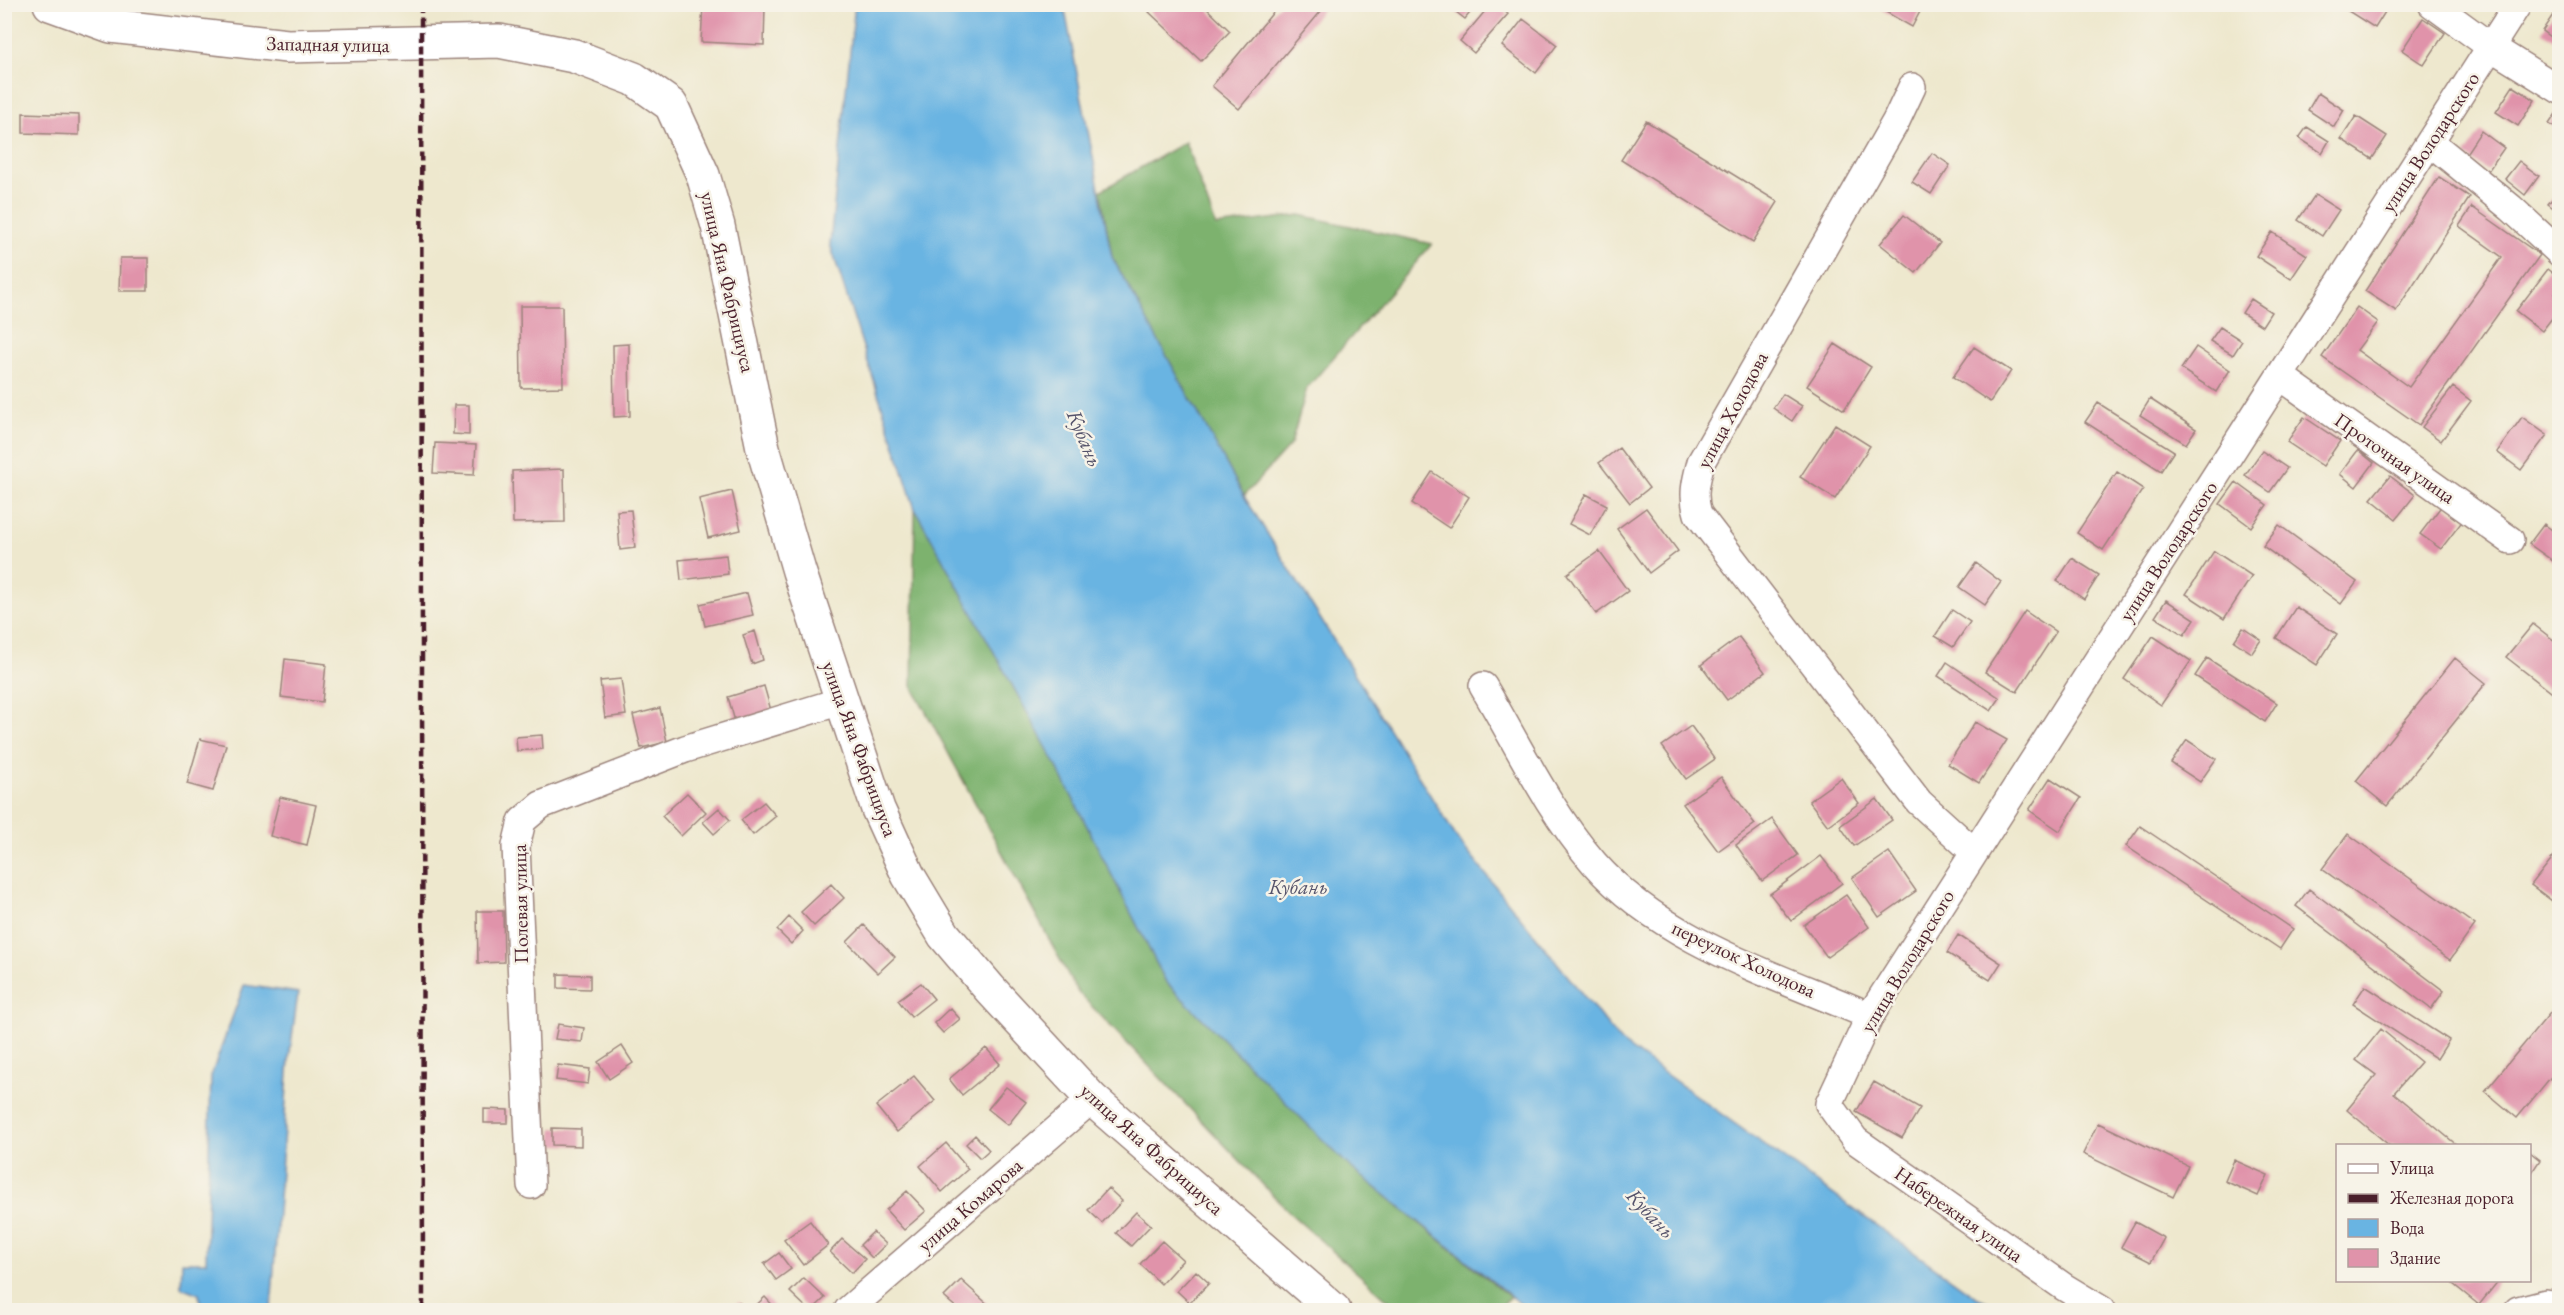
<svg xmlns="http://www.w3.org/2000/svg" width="2564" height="1315" font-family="'EB Garamond',serif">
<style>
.forest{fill:#7db26e;stroke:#64684c;stroke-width:1.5}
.water{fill:#69b4e2;stroke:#5a6a86;stroke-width:1.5}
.building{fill:#e093aa}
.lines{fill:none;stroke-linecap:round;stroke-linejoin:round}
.street-casing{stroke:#9c847c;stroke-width:30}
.secondary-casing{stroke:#9c847c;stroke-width:36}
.street{stroke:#fff;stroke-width:27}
.secondary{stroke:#fff;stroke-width:33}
.rail{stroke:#4a1f2b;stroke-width:4.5;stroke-dasharray:9 4.5;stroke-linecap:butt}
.labels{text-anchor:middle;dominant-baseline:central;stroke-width:5;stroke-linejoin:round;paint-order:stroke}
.street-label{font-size:20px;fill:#4a1f2b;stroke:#f7f3e8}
.water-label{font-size:21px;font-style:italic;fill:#55536b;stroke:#f7f3e8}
</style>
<rect width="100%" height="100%" fill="#f7f3e8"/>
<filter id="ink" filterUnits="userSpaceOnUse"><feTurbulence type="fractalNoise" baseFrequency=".0167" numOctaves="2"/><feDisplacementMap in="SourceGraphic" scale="12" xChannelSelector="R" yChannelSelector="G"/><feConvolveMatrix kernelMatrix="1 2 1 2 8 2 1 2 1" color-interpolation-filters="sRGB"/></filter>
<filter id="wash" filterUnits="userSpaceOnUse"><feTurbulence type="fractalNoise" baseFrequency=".008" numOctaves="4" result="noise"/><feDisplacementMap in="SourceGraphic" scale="24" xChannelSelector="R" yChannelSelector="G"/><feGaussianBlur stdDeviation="1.35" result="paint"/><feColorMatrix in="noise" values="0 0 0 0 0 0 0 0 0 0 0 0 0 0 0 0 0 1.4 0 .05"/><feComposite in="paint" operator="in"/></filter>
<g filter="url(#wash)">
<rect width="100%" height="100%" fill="#eee8ce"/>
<!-- forest -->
<path class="forest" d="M1185,142L1216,226L1300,215L1432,244L1307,388L1291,444L1244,496L1112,257L1100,191Z
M915,509L1054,761L1166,982L1348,1165L1510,1297L1498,1310H1399L1292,1215L1077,991L912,686Z"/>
<!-- water -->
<path class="water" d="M855,4L1064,5L1112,257L1244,496L1458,840L1621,1042L1976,1297L2007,1310H1528L1348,1165L1166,982L1054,761L915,509L830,244Z
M244,985L298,993L289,1059L271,1310H201L199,1294L181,1287L182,1262H206L211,1076Z"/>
<g id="blocks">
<!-- building -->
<path class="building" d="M703,4L765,5L764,45L701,42Z
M1156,4H1202L1230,31L1201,61L1149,12Z
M1280,4H1327L1239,109L1212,86Z
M1446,4H1477L1465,19Z
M1491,4H1496L1508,14L1474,53L1460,41Z
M1872,4H1924L1912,27Z
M2348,4H2390L2375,28L2345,9Z
M2557,9L2560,11V44L2542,31Z
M2423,18L2445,33L2424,65L2402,50Z
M1523,19L1557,45L1536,73L1502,46Z
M2513,86L2535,100L2518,126L2496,112Z
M2318,93L2344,110L2334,127L2308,110Z
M2560,108V131L2549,124Z
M23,113L79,115V135L23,133Z
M2356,116L2387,136L2372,159L2341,139Z
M1646,121L1778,202L1753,242L1621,160Z
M2307,127L2329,141L2322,153L2299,138Z
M2481,131L2504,148L2488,171L2465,155Z
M1932,153L1950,165L1931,194L1912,182Z
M2519,161L2539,176L2525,195L2505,179Z
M2439,177L2470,197L2396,311L2365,291Z
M2560,190V213L2548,204Z
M2315,195L2339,210L2322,236L2298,220Z
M2472,207L2540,255L2419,425L2322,357L2357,307L2378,322L2357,350L2409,387L2502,257L2459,226Z
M1904,215L1940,243L1916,273L1880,244Z
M2272,232L2307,255L2291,279L2256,256Z
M120,258H148V291H119Z
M2548,269L2560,278V289L2555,294L2560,298V308L2542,331L2516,311Z
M2251,299L2271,312L2262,326L2242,313Z
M520,306H562L563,387L521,388Z
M2220,327L2242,341L2233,355L2210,341Z
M629,344L630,416L614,417L613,345Z
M1835,344L1871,367L1844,410L1807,386Z
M1974,347L2011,371L1990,402L1953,377Z
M2196,347L2230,370L2216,392L2181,369Z
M2453,387L2471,401L2441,441L2422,427Z
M1783,394L1802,406L1792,421L1773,408Z
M2150,399L2196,429L2186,444L2140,415Z
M2098,403L2174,451L2161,471L2085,422Z
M454,405H469V435L453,434Z
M2304,417L2340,441L2323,466L2287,442Z
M2522,417L2547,435L2521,470L2497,452Z
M1835,424L1870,446L1835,499L1800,477Z
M435,443L476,445L474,475L433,473Z
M1619,448L1649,488L1630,503L1599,463Z
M2358,450L2374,463L2356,487L2340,474Z
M2262,451L2287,468L2270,492L2245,475Z
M564,469L565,522L513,523L512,471Z
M1432,472L1469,497L1449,528L1412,503Z
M2117,472L2143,489L2103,550L2077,533Z
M2390,476L2415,495L2396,519L2371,499Z
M2236,482L2267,505L2251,527L2220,504Z
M732,491L741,530L708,538L699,499Z
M1586,494L1607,505L1590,535L1569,524Z
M2443,504L2464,519L2441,549L2420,534Z
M1646,508L1678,551L1649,573L1617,529Z
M631,510L635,548L620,550L617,511Z
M2544,524L2560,536V566L2529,544Z
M2279,525L2357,582L2341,604L2263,546Z
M1599,551L1628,591L1596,614L1567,574Z
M2214,551L2252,576L2224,619L2186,594Z
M726,555L728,574L681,580L679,560Z
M2072,558L2099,575L2084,599L2057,581Z
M1976,563L2001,582L1985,605L1959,587Z
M747,593L753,615L705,626L700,604Z
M2166,600L2195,619L2184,635L2155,617Z
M2296,607L2337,634L2317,665L2276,638Z
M1952,610L1970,622L1953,647L1935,636Z
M2025,611L2056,632L2017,692L1985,672Z
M2533,624L2560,645V699L2506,657Z
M2243,628L2261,640L2252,653L2234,641Z
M755,631L763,660L752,664L743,635Z
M2153,636L2191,661L2161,705L2124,679Z
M1739,637L1765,672L1727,700L1701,665Z
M2207,658L2277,703L2265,722L2195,676Z
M2455,658L2486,683L2387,806L2356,781Z
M285,659L326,664L322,702L281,697Z
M1947,662L2000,698L1991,711L1938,676Z
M621,679L626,715L605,718L600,681Z
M764,686L772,714L736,725L728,697Z
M660,708L667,742L641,748L633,715Z
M1975,722L2007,740L1979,783L1948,764Z
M1691,726L1715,759L1686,779L1662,746Z
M542,735L543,749L517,751L516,737Z
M200,739L226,745L213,791L187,784Z
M2187,740L2216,759L2200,782L2171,763Z
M1721,777L1755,824L1718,851L1683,804Z
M1841,778L1859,803L1828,826L1809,801Z
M2050,778L2081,798L2060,831L2029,810Z
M687,793L706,812L681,836L662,816Z
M280,797L316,805L307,845L270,836Z
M1877,799L1892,820L1854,846L1840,826Z
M764,802L776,816L753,835L741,820Z
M719,808L730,820L714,834L703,822Z
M1772,819L1798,855L1762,881L1736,845Z
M2140,826L2293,929L2280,949L2126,846Z
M2348,834L2475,925L2450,960L2322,869Z
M1889,852L1916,891L1879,917L1852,878Z
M1821,856L1842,883L1791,921L1770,894Z
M2554,856L2560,860V907L2531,885Z
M831,884L844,898L814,926L801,912Z
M2309,889L2444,991L2431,1009L2296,906Z
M1846,895L1869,927L1827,957L1804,925Z
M477,911H503L504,962L478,963Z
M789,917L803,931L791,944L777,930Z
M864,925L895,957L878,973L847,942Z
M1958,935L2001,963L1990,980L1947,953Z
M558,974L590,975V989L558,988Z
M921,983L934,999L911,1017L898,1000Z
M2365,986L2449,1040L2437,1059L2353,1004Z
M2560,1001V1066L2517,1118L2485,1091Z
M950,1008L960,1019L943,1033L934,1023Z
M558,1024L584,1028L582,1042L555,1039Z
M2381,1029L2421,1062L2394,1093L2458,1146H2390L2347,1110L2376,1075L2356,1060Z
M622,1046L633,1063L609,1079L598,1062Z
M986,1048L1000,1064L962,1095L949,1079Z
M558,1065L590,1069L588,1084L556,1080Z
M914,1076L935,1101L897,1132L876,1106Z
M1874,1082L1920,1108L1902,1138L1856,1112Z
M1006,1087L1026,1102L1008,1125L988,1109Z
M484,1109L508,1110V1123H484Z
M2098,1123L2188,1166L2173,1197L2083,1154Z
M552,1128L581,1129V1146L552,1145Z
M975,1135L989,1150L980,1158L966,1144Z
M946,1143L968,1169L942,1192L920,1166Z
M2530,1152L2540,1160L2530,1175Z
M2234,1160L2268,1175L2258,1196L2225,1181Z
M1108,1188L1122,1201L1102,1223L1088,1210Z
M907,1191L926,1211L904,1230L886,1210Z
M1136,1212L1151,1225L1131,1246L1116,1233Z
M810,1221L828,1245L803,1265L784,1240Z
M2135,1222L2164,1238L2151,1262L2121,1247Z
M873,1232L886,1244L872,1258L860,1245Z
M842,1239L865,1259L852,1273L830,1252Z
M1162,1241L1183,1260L1161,1284L1140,1264Z
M779,1253L791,1269L776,1280L764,1264Z
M1196,1271L1209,1283L1190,1303L1177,1291Z
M804,1278L825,1298L812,1310H809L790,1292Z
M961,1280L994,1310H959L944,1297Z
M2448,1280H2499L2479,1305Z
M765,1297L777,1310L752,1309Z
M739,1302L747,1310H729Z"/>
</g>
</g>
<g filter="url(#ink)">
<use href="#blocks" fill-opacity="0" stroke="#9c847c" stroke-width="1.5"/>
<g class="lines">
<!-- street casing -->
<g class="street-casing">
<path id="street" d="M2432,4L2491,47L2560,90
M1912,87L1896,121L1701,462C1696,481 1692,495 1698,514L1919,802L1974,852
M2430,142L2511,208L2560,253
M2280,376L2510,540
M1483,686C1518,745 1549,811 1594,863C1663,942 1776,975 1870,1016
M531,1185L516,846L522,821L541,805L685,749L841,701
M848,1310L1092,1099
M2102,1310L2064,1287L1855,1140L1829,1104L1870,1016L1882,997L2518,4
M2518,1310L2546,1303L2560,1305"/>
</g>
<!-- secondary casing -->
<g class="secondary-casing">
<path id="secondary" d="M50,4L111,26L287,46L499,41L574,56L634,79L671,105L703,175L718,226L763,448L799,571L878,809L908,875L944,935L990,989L1092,1099L1334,1310"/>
</g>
<!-- street -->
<use href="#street" class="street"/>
<!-- secondary -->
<use href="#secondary" class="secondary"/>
<!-- rail -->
<path class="rail" d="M421,4L423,1310"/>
</g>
</g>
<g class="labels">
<!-- street labels -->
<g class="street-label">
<text transform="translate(328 44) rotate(1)">Западная улица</text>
<text transform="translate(2430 142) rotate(-57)">улица Володарского</text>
<text transform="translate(728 282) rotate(77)">улица Яна Фабрициуса</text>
<text transform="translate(1732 410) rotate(-62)">улица Холодова</text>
<text transform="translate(2395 458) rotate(35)">Проточная улица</text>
<text transform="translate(2168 551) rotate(-57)">улица Володарского</text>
<text transform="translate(860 749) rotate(70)">улица Яна Фабрициуса</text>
<text transform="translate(520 904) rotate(-91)">Полевая улица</text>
<text transform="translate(1744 959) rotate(25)">переулок Холодова</text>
<text transform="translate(1907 961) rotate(-59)">улица Володарского</text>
<text transform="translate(1152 1149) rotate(42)">улица Яна Фабрициуса</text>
<text transform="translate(970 1205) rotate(-41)">улица Комарова</text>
<text transform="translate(1959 1214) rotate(35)">Набережная улица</text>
</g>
<!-- water labels -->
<g class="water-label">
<text transform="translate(1085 438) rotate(67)">Кубань</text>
<text x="1298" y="886">Кубань</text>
<text transform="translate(1651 1213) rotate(47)">Кубань</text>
</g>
</g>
<!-- margin -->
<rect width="2564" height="1315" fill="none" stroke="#f7f3e8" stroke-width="24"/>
<!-- legend -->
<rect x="2336" y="1144" width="195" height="138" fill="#f7f3e8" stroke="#b29e9c" stroke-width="1.5"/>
<rect x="2348" y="1164" width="30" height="9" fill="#ffffff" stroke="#b29e9c" stroke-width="1.5"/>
<text x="2390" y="1174" font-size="18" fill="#4a1f2b">Улица</text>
<rect x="2348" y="1194" width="30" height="9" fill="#4a1f2b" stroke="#b29e9c" stroke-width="1.5"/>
<text x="2390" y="1204" font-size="18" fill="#4a1f2b">Железная дорога</text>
<rect x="2348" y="1219" width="30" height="18" fill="#69b4e2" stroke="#b29e9c" stroke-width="1.5"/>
<text x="2390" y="1234" font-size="18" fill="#4a1f2b">Вода</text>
<rect x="2348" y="1249" width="30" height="18" fill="#e093aa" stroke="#b29e9c" stroke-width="1.5"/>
<text x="2390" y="1264" font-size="18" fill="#4a1f2b">Здание</text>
</svg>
